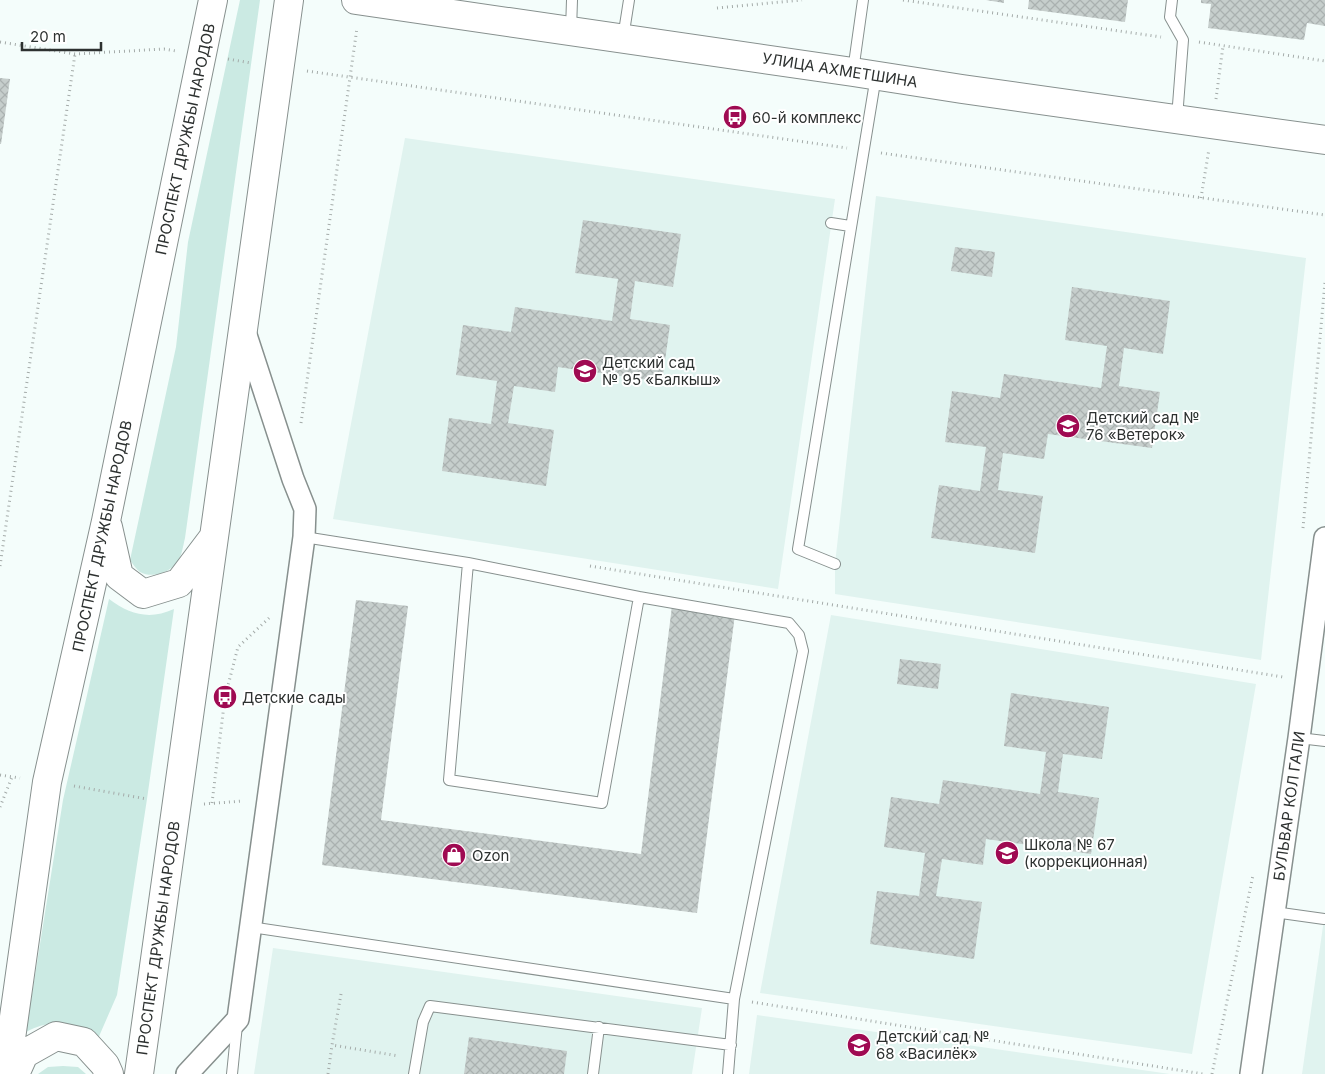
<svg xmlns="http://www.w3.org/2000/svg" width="1325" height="1074" font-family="Inter,sans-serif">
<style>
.built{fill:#e0f3ef}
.grass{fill:#cbeae3}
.building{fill:url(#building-cross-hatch)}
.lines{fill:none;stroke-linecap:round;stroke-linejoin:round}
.lane-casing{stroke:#87908e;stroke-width:12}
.street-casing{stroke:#87908e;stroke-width:24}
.secondary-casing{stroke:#87908e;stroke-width:30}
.path{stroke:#a4aba9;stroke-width:3;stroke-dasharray:1 4;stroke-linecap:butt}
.lane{stroke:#fff;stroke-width:10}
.street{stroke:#fff;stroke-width:21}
.secondary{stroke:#fff;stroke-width:28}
.labels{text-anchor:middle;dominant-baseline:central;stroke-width:4;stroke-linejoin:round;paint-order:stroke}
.street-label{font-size:15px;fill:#2d3130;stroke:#fff}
.poi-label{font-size:15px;fill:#2d3130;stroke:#fff;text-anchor:start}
</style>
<defs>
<pattern id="building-cross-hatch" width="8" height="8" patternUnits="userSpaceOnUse" patternTransform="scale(1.25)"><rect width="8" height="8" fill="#c6cecc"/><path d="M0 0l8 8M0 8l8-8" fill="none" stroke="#aab1b0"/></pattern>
</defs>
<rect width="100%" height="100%" fill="#f4fdfb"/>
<!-- built -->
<path class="built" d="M405,138L835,199L778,589L333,519Z
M876,196L1306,258L1261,660L835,594V564Z
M831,615L1256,684L1192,1054L760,993Z
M1325,913V1074H1302L1324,919Z
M273,948L702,1008L692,1074H254Z
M757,1015L1170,1074H749Z"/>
<!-- grass -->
<path class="grass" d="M240,0H260L185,538C183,546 182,555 178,561C171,572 153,579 140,572C136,569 133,564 130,560L176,347L188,242Z
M109,599C130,615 150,620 174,609L147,799L117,995L97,1041C68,1027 57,1016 26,1032L63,800Z
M63,1066L78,1067L86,1074H38L48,1067Z"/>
<!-- building -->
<path class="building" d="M986,0H1004V3Z
M1029,0H1128L1125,22L1028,9Z
M1201,0H1325V26L1307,23L1304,40L1208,28L1211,4L1201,3Z
M0,78L10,79L1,144H0Z
M583,220L681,234L673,287L635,281L630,319L670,325L662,382L558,367L555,392L514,386L508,423L554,430L546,486L442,471L449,418L491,424L497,381L456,375L463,325L511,332L515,307L612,321L618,279L575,273Z
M955,247L995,252L992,277L951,271Z
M1072,287L1170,301L1163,354L1124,348L1119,386L1160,392L1152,448L1048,434L1044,459L1003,453L998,490L1043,496L1035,553L931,538L939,485L980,491L986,447L945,442L952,391L1000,398L1004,374L1101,388L1107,346L1065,340Z
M356,600L408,606L381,820L641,854L672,606L735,614L697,913L322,865Z
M900,659L941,664L938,689L897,684Z
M1011,693L1109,707L1102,759L1063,754L1058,792L1099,798L1091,854L986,839L983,865L942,859L936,896L982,902L974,959L870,944L877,891L919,896L925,853L884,847L891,797L939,804L943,780L1040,794L1046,752L1004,746Z
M469,1037L567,1051L564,1074H464Z"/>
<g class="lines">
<!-- lane casing -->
<g class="lane-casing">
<path id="lane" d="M1172,0L1170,17L1183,40L1177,118
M571,30L572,0
M623,38L629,0
M853,71L863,0
M831,223L850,226
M304,537L468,563L639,597L602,803L449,780L468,563
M835,564L798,549L876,76
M639,597L789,623L799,635L803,651L734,999L728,1074
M1299,738L1325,741
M1274,912L1324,919
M251,927L734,999
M232,1074L237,1025
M414,1074L423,1022L430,1006L731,1045
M593,1074L599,1027"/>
</g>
<!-- street casing -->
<g class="street-casing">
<path id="street" d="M187,1074L238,1019L304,537L305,509L293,479L244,329
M1251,1074L1299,738L1325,538"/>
</g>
<!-- secondary casing -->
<g class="secondary-casing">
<path id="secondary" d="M356,0L853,72L962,89L1325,140
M108,527L119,576L143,594L179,583L213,538
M6,1074L47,782L106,521L213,0
M15,1074L24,1054L56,1036L84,1042L105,1065L109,1074
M139,1074L289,0"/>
</g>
<!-- path -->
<path class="path" d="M903,0L1161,37
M717,8L802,0
M0,42L75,54L164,49L176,51
M1199,42L1325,61
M228,59L251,63
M307,71L847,148
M1216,99L1223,46
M881,153L1325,215
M1201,198L1209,149
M301,423L357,28
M1303,528L1325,282
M0,566L75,54
M590,566L1283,677
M0,775L20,778
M74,786L147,799
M212,803L225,697L238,647L269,618
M204,804L243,801
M0,807L12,777
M341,994L332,1045L399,1056
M752,1002L1203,1074
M328,1074L332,1045
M1212,1074L1253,875"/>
<!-- lane -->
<use href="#lane" class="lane"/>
<!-- street -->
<use href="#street" class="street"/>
<!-- secondary -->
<use href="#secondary" class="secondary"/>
</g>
<!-- icons -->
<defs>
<g id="bus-disc" transform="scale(1.25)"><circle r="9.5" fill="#9f0a52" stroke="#fff"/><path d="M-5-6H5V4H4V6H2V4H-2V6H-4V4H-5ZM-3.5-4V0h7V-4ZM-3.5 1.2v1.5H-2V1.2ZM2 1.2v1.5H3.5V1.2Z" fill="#fff"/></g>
<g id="school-disc" transform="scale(1.25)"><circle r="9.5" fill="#9f0a52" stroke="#fff"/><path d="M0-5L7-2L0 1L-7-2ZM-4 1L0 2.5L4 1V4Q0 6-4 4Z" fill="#fff"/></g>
<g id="shop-disc" transform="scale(1.25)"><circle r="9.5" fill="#9f0a52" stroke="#fff"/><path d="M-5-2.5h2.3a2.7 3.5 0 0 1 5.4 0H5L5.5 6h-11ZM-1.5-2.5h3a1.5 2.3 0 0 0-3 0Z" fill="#fff"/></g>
</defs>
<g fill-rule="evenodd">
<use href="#bus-disc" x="735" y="117"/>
<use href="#school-disc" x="585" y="371"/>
<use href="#school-disc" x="1068" y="426"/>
<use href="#bus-disc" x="225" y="697"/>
<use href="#school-disc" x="1007" y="853"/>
<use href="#shop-disc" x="454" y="855"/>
<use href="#school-disc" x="859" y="1045"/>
</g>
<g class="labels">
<!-- street labels -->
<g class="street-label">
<text transform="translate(840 70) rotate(9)">УЛИЦА АХМЕТШИНА</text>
<text transform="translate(185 139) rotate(-78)">ПРОСПЕКТ ДРУЖБЫ НАРОДОВ</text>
<text transform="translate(102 536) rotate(-78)">ПРОСПЕКТ ДРУЖБЫ НАРОДОВ</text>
<text transform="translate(1289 806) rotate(-82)">БУЛЬВАР КОЛ ГАЛИ</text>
<text transform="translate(158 938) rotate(-82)">ПРОСПЕКТ ДРУЖБЫ НАРОДОВ</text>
</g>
<!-- poi labels -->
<g class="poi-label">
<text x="752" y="117">60-й комплекс</text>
<text x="602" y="362">Детский сад<tspan x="602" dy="17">№ 95 «Балкыш»</tspan></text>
<text x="1086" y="417">Детский сад №<tspan x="1086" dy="17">76 «Ветерок»</tspan></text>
<text x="242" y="697">Детские сады</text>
<text x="1024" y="844">Школа № 67<tspan x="1024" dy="17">(коррекционная)</tspan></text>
<text x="472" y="855">Ozon</text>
<text x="876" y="1036">Детский сад №<tspan x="876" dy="17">68 «Василёк»</tspan></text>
</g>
</g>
<!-- scale -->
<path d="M22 42v8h79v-8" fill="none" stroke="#2d3130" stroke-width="2.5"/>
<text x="30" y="42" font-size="15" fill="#2d3130" stroke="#ffffff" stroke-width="4" paint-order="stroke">20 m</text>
</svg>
